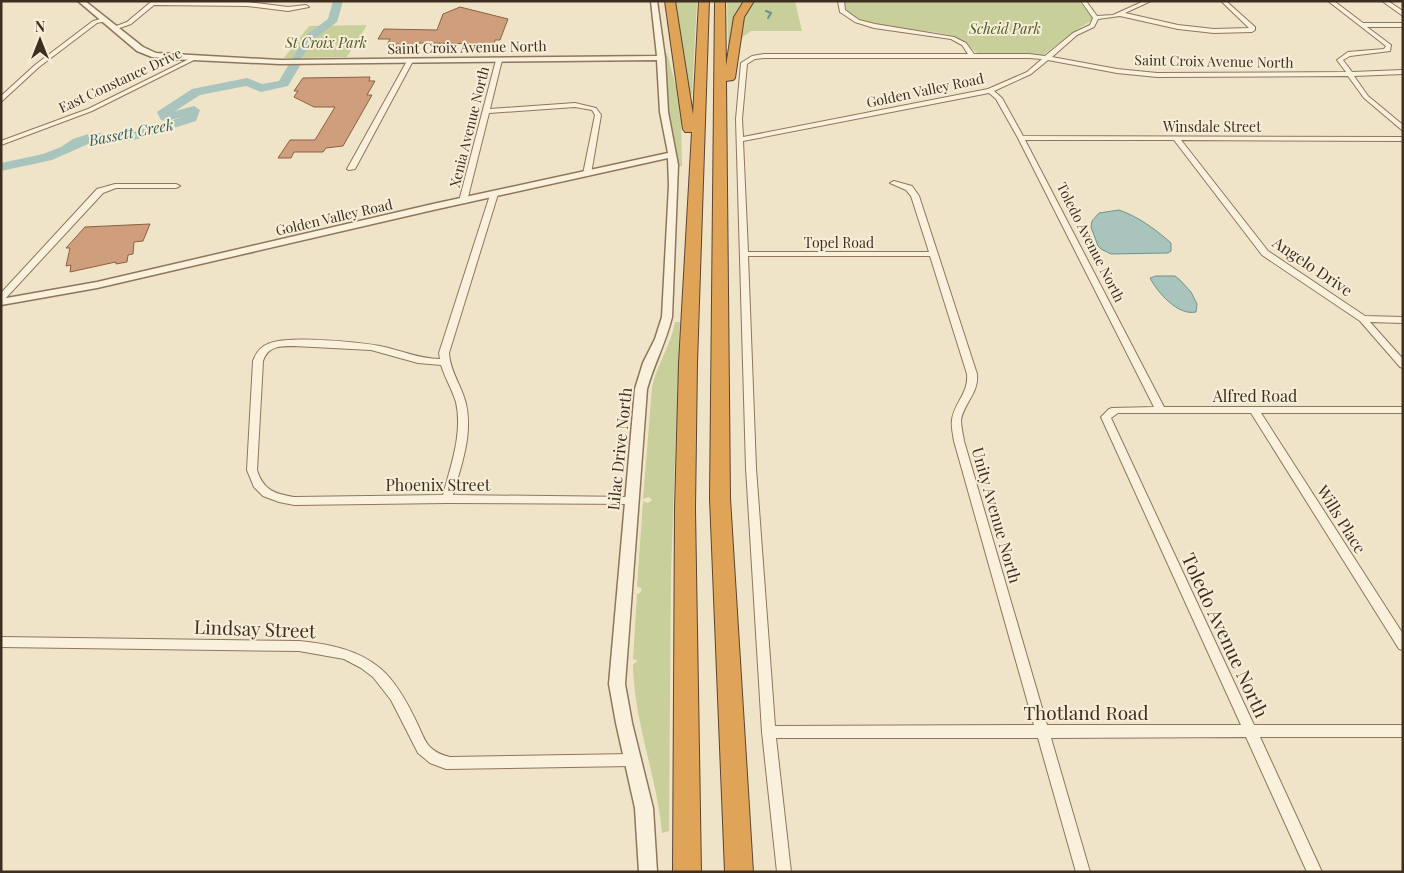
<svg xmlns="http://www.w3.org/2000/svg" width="1404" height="873" font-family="'Playfair Display',serif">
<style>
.green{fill:#c9cf9b}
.water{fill:#a9c4bc;stroke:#6f938a}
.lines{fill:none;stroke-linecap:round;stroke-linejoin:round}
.stream{stroke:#6f938a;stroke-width:2}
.river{fill:#a9c4bc;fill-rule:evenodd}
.building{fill:#cf9f7d;stroke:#8d5f41}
.minor-casing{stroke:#8d765c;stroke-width:2}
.tertiary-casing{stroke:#8d765c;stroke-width:3}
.motorway-casing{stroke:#5b4430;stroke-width:2}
.minor{fill:#faf1dc;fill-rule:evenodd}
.tertiary{fill:#faf1dc;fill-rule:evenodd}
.motorway{fill:#e0a458;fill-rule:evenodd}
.labels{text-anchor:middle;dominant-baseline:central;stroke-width:4;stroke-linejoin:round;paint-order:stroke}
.far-park-label{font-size:14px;font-style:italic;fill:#4d5a26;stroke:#f7eed8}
.far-street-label{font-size:14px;fill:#3d2e20;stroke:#f7eed8}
.far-water-label{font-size:15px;font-style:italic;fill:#2f5d5a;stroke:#f7eed8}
.street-label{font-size:16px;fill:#3d2e20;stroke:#f7eed8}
.near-street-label{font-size:19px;fill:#3d2e20;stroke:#f7eed8}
</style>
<rect width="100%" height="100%" fill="#f0e4c8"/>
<!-- green -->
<path class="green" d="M673,1H697L692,95L688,94Z
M727,1H746L732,47H728Z
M751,1H795L802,31H751L740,39L741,19Z
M845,1H1079L1092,18L1091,21L1075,31L1043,55L981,54C970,51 967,40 953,36C916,26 877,33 845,11Z
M367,25L347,57L284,58L309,26Z
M665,53H667L676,87L681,120L682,166H678L668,109Z
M675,322H680L671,573L669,831L662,833C657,777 635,725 633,668V664L638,661L633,659L637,594L640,593L642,589L637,586L643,501L648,503L652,500L649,497L643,499L652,387C657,364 671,345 675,322Z"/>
<!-- water -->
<path class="water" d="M1119,210C1139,217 1155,229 1171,243V251L1168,253L1111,254L1101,249L1098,246L1091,227L1092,221L1099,213Z
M1156,276H1175L1180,280L1191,292L1197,304L1196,312C1178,316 1158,293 1150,278Z"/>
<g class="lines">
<!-- stream -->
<path class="stream" d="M766,11L771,13L768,18"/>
<!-- river -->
<path class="river" d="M333,1H343L337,22L314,39L299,62L301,64L288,86L261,92L246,86L200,95L175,111L194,106L200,110L196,121L138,139L120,142L97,140L52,160L1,171V163L43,154L61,147L73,139L91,133L120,134L136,131L183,117L166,121L161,120L157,112L192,89L247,78L262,84L279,81L306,35L328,19Z"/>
</g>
<!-- building -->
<path class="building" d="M460,7L508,19L500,40H495L494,44L419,43L415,49L396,51L399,44L387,45L390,39H378L384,29L437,30L443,14Z
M370,77L369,81H375L367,95H372L343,146L326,148L323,152H294L291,158H278L290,140H315L335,107H314L294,97L298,91H294L303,78Z
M150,224L143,241L134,242L133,254L128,255L127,262L116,264V262L111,263L70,272L71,265L66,266L70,248H66L85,227Z"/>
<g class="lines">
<!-- minor casing -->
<g class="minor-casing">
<path id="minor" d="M152,1L247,2L288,7L306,5L309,7L288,11L247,6L154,5L131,24L114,30L111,28L127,22Z
M838,1H844L845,10L859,20L875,24L954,37L966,43L974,54H1029L1045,56L1073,33L1090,25L1093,18L1081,1H1086L1097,16L1113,15L1144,1H1151L1125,13L1178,25L1214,29L1249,28L1221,1H1226L1255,27V30L1252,32L1214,33L1178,29L1120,16L1098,19L1094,27L1077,35L1052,57L1117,69L1157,73L1346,72L1337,60L1348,52L1384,49L1386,46L1328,1H1334L1363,23H1403V27H1367L1391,45L1390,51L1350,56L1343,60L1352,72L1403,70V74L1354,76L1368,96L1403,125V131L1364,98L1348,76L1157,77L1117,73L1048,60L1031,74L994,91L1002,98L1023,136L1403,137V141L1181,140L1268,251L1365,316L1403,317V323L1370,322L1403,359V368L1400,367L1360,321L1262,255L1174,140H1025L1164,407H1403V413H1261L1403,634V650L1399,649L1251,413H1118L1111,418L1254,725H1403V737H1260L1322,872H1307L1246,737L1051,738L1090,872H1076L1038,738H776L791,872H777L762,732L746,468L736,119L741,63L752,56L764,54H968L962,45L951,39L874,28L855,22L840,12ZM764,58H1029L1042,59L1027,72L988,89L743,137L742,119L747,64L755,59ZM989,93L996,99L1018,138L1154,407L1112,408L1109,409L1101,417L1241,725H1047L964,441C963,434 961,427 961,420C964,403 979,393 977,374L919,196L912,186L894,181L890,183L906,190L911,196L929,252H748L743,141ZM748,256H930L967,374C969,393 954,403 952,420C951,427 953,434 954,441L1034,725L775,726L756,468Z
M1382,1H1388L1403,11V16Z
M104,18L107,20L106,21L97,23L39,67L1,102V96L35,65L93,21Z
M191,58L196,59L92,111L1,145V141L88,109Z
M499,58L502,60L490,109L575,103L596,108L601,115L591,174L587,176L583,174L595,115L592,110L575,107L489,113L467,201L466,203H460L459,201L496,60Z
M410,59L413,61L355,169L349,170L347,169L407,61Z
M115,184H176L180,186L176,188H116L103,193L4,300H1V293L97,189Z
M491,192L498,194L449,353C450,372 462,386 466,404C473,435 461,466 453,495L631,497L635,498L636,501L635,504L447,503L294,505L279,502L263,496L254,487L247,470L253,361C256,353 260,347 268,344C288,335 357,342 380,346C400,350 419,359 440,359L439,353ZM294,346L371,350L418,363L441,365C445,378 452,389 456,402C463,433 451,465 443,495L294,497C275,494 263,490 257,470L263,361C268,346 280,346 294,346Z
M1,637L299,641C328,644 358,649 381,669C397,683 408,704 417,723C421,731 424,741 430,747C436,753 442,755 450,757L632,754L637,755L639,760L637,765L632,766L446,769L430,763L418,753L391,700L373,677L361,668L344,659L299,651L1,647Z"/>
</g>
<!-- tertiary casing -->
<g class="tertiary-casing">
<path id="tertiary" d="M78,1H85L143,47L156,53L280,60L657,56L651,1H657L665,58L668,112L678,165L672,317C666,342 654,364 647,389L625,684L632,723L653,808L657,872H639L635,808L616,723L609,684L635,389L643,363L655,339L662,317L669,185L668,158L433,210L97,288L1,305V299L97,282L433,204L668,153L660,112L657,60L280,64L172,59L152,57L137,51Z"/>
</g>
<!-- motorway casing -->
<g class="motorway-casing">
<path id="motorway" d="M665,1H675L693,115L699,1H709L697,363L695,509L701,872H673L675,509L679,363L692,132H685L683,129Z
M715,1H725L726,66L734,17L744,1H754L744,17L735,78L733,80L726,81L730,498L753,872H725L710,498Z"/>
</g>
<!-- minor -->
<use href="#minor" class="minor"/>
<!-- tertiary -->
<use href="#tertiary" class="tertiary"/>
<!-- motorway -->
<use href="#motorway" class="motorway"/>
</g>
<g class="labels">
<!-- far-park labels -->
<g class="far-park-label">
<text x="1005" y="28">Scheid Park</text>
<text x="326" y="42">St Croix Park</text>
</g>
<!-- far-street labels -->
<g class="far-street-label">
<text transform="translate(467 47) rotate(-1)">Saint Croix Avenue North</text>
<text transform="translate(1214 61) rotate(1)">Saint Croix Avenue North</text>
<text transform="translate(120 80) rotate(-25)">East Constance Drive</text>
<text transform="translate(925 90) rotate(-12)">Golden Valley Road</text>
<text x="1212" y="126">Winsdale Street</text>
<text transform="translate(469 127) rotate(-76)">Xenia Avenue North</text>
<text transform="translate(334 217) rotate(-13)">Golden Valley Road</text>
<text x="839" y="242">Topel Road</text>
<text transform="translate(1091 242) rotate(63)">Toledo Avenue North</text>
</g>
<!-- far-water labels -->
<g class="far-water-label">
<text transform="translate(131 132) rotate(-11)">Bassett Creek</text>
</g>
<!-- street labels -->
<g class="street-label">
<text transform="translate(1313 266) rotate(34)">Angelo Drive</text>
<text x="1255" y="395">Alfred Road</text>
<text transform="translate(619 449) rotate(-84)">Lilac Drive North</text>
<text x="438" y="484">Phoenix Street</text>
<text transform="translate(997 515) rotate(74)">Unity Avenue North</text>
<text transform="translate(1342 519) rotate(58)">Wills Place</text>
</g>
<!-- near-street labels -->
<g class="near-street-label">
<text transform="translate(255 628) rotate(2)">Lindsay Street</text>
<text transform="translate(1226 635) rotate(65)">Toledo Avenue North</text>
<text x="1086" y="712">Thotland Road</text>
</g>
</g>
<!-- border -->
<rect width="1404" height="873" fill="none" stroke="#3d2e20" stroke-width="5"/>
<!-- north arrow -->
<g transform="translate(40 40)" stroke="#f7eed8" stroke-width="4" paint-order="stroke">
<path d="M0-4L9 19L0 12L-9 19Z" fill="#3d2e20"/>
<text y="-8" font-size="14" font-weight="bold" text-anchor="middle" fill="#3d2e20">N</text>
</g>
</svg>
